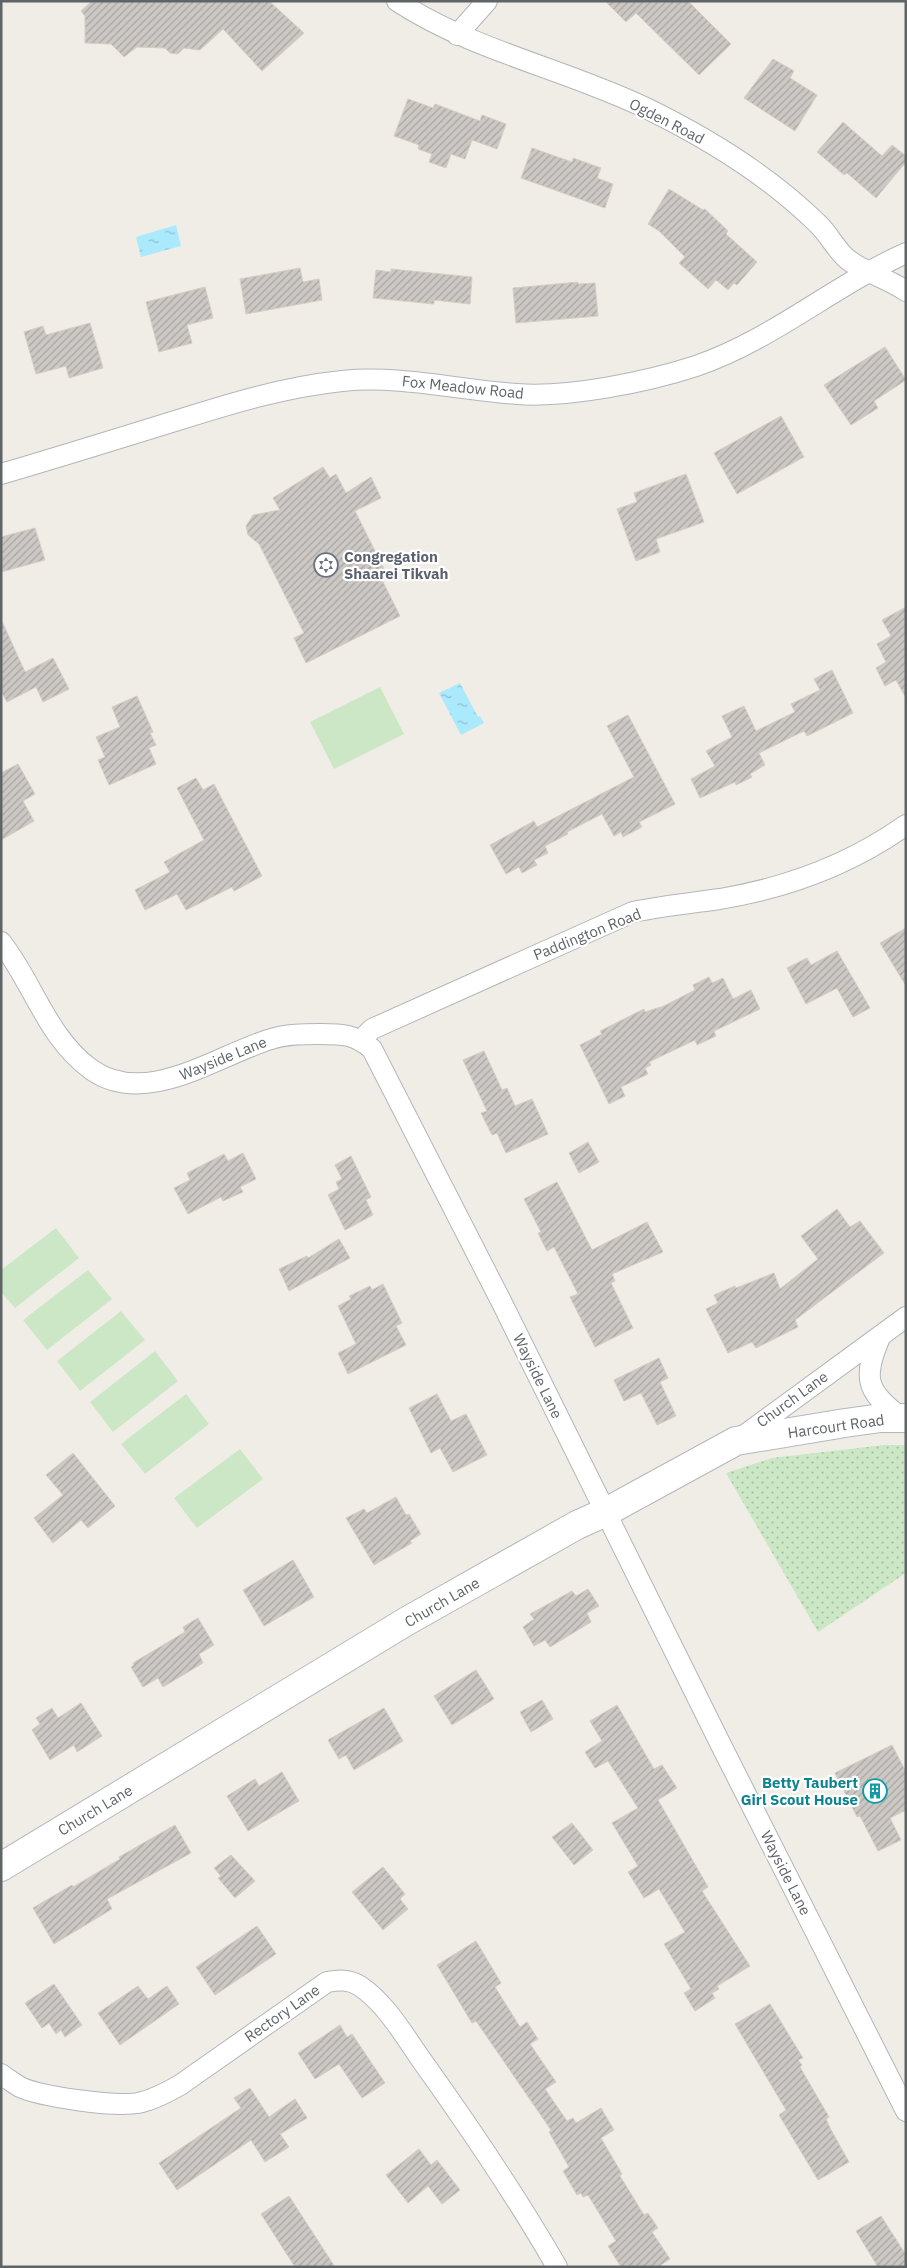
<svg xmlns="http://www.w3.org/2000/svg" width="907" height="2268" font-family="'IBM Plex Sans',sans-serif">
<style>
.grass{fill:url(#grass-dots)}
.park{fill:#cce7c5}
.water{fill:url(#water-ripples)}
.building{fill:url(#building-hatch);stroke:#d5cdc6}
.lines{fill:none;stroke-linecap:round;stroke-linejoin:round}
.street-casing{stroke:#b2b6b9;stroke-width:22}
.secondary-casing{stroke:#b3b8bb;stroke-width:30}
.street{stroke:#fff;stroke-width:20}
.secondary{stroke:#fff;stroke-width:28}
.labels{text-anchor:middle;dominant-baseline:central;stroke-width:4.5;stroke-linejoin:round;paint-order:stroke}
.street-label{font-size:15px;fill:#5f6467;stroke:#fff}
.worship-label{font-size:15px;font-weight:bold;fill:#5b616d;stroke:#fff;text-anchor:start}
.culture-label{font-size:15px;font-weight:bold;fill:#0d838f;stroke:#fff;text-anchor:end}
</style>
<defs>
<pattern id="grass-dots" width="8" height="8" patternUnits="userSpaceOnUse" patternTransform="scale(1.25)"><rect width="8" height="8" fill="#cce7c5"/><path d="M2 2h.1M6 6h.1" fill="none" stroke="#a9bfa4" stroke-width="1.8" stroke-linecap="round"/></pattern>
<pattern id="water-ripples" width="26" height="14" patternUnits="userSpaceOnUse" patternTransform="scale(1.25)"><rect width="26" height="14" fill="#abe9fc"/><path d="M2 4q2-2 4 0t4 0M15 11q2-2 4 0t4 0" fill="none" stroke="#8ec0d0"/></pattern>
<pattern id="building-hatch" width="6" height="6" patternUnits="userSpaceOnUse" patternTransform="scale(1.25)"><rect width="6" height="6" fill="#ccc8c4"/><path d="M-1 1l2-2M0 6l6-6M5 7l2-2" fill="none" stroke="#a9a6a3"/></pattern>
</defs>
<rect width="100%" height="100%" fill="#f0ede7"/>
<!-- grass -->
<path class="grass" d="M884,1445H906V1573L818,1632L726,1473L772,1458Z"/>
<!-- park -->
<path class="park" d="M380,687L404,734L334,769L310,722Z
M56,1228L79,1258L15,1308L1,1292V1270Z
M88,1270L112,1299L47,1350L23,1320Z
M121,1311L145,1340L80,1391L57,1361Z
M155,1351L178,1381L113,1432L90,1402Z
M186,1394L209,1424L145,1474L121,1444Z
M240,1449L263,1479L197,1528L174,1498Z"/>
<!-- water -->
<path class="water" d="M176,225L181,246L141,257L136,237Z
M460,683L478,717L480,716L484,723L461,735L439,693Z"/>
<!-- building -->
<path class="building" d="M92,1H269L304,33L262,71L223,29L200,50L184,48L178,54L170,53L165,48L137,47L124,57L111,44L85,43V16L81,11Z
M605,1H688L731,44L699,75L636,13L626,22Z
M773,59L794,71L790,78L817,95L795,131L744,98Z
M408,99L433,108L435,104L480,121L482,115L506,124L497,149L472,140L465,159L451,154L446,168L429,162L432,154L418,149L419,145L394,136Z
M843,122L882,156L892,145L906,156V162L876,198L847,173L844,175L817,152Z
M532,148L572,162L573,158L601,168L597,178L613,184L605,208L521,178Z
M669,189L703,210L705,209L728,231L726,234L757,262L737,285L734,283L728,290L716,280L708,289L679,263L685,257L659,231L648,224Z
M300,268L303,282L319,279L322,300L246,314L240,279Z
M391,269L472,277L470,304L434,300V304L373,298L376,270L391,272Z
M578,282V284L595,283L598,316L516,323L513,288Z
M205,287L213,318L187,325L192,343L159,352L146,302Z
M90,323L103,368L69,378L66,366L36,374L24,332L43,326L46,335Z
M885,347L906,380L874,401L878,408L851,425L824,385Z
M781,416L804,457L737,494L714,453Z
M323,467L330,478L336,474L346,493L371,477L381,498L355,511L388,577L382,580L400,616L306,663L294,638L304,633L259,544L248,535L246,526L253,515L280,510L273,498Z
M686,474L704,522L656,539L660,552L636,561L617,509L637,502L634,493Z
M35,528L45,560L1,572V537Z
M906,607V698L896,680L885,686L876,668L886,662L877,644L891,636L882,620Z
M1,619L25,672L53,658L69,689L43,702L36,687L7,702L1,691Z
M832,670L853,713L807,736L804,731L759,753L765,765L750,774L752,777L736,785L735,782L700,798L691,779L715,766L706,751L732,737L722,716L744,706L756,731L795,712L791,704L820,690L814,679Z
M137,696L153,732L150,733L156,745L149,748L156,764L109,785L98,760L105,757L96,737L120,727L112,707Z
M628,715L675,804L639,822L642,827L623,837L621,832L614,836L602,814L567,832L568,834L545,846L548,853L534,860L537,865L522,873L519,867L506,874L490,845L534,821L537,827L634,777L607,726Z
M18,764L35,794L23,801L34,821L1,840V773Z
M196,778L203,790L214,784L262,876L234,891L232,887L186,910L177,894L145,910L135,890L170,872L164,862L204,840L177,788Z
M906,928V986L880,943Z
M837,951L870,1008L853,1017L837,988L806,1004L787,968L807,958L811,965Z
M709,977L712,983L723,978L733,999L751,990L760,1009L714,1031L716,1036L697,1045L695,1040L649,1062L651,1065L645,1068L648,1074L621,1087L625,1096L609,1104L580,1045L602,1034L600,1031L644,1009L645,1012L664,1006L695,990L693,985Z
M484,1051L502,1090L507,1088L515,1106L532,1099L548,1134L506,1153L497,1133L492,1135L481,1113L487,1111L463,1060Z
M588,1142L599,1162L579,1173L569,1153Z
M243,1153L256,1179L240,1187L243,1192L223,1201L221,1197L188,1214L174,1188L190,1180L187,1173L224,1154L228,1161Z
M351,1156L371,1197L366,1200L373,1215L345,1230L328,1195L339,1189L336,1182L342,1179L335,1165Z
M557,1182L592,1250L647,1222L663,1252L612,1274L615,1281L611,1283L633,1328L595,1347L570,1297L578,1294L554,1247L547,1251L538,1233L541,1232L524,1199Z
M837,1209L850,1227L860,1221L884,1253L795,1320L798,1327L756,1348L752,1342L728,1353L706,1309L718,1303L714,1295L735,1286L736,1288L774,1273L780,1289L818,1259L801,1236Z
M339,1239L350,1258L289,1291L279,1269L307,1256L308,1258Z
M383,1284L402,1323L396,1326L406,1345L348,1374L338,1353L356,1344L338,1306L351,1299L349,1296L370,1286L372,1290Z
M659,1358L668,1378L660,1382L676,1416L657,1425L641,1393L624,1401L614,1380Z
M437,1394L451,1421L466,1414L487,1455L453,1472L440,1448L431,1453L409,1408Z
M73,1453L115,1506L88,1528L81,1520L53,1543L34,1518L63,1495L46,1475Z
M396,1497L406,1515L409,1514L421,1534L410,1541L412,1543L374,1565L346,1518L364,1509L367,1513Z
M293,1560L314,1597L264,1626L243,1590Z
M588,1589L599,1606L587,1613L591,1622L550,1647L545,1640L534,1646L523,1627L534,1619L530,1614L572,1591L576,1596Z
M198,1618L214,1645L199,1654L203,1663L163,1687L158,1678L143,1687L131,1667L134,1665L133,1663L185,1632L183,1627Z
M476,1670L494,1699L452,1725L434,1696Z
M542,1700L553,1719L531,1732L520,1712Z
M81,1703L102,1736L77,1752L74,1745L50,1760L32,1730L40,1724L36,1718L52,1708L58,1718Z
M617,1705L654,1769L662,1765L677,1788L658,1800L708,1887L702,1891L750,1966L717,1986L719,1989L712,1993L715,1998L695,2011L684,1993L691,1989L664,1944L685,1932L659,1889L644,1898L628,1872L638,1866L612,1823L638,1808L608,1761L595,1768L585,1752L602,1741L590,1721Z
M384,1708L403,1741L354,1770L346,1755L339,1759L328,1740Z
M892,1745L906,1772V1810L890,1818L901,1840L878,1851L860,1816L857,1817L835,1773Z
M282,1772L299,1801L248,1831L227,1796L255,1779L259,1786Z
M572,1823L593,1850L574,1865L552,1837Z
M175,1825L191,1853L107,1899L112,1909L54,1944L33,1908L72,1885L73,1887L120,1859L119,1857Z
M231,1855L255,1881L235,1898L218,1878L221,1876L214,1868Z
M383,1867L405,1894L400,1899L408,1909L383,1930L352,1892Z
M257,1926L276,1954L215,1995L196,1967Z
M476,1941L501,1983L495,1987L520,2027L527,2022L538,2039L530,2044L556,2082L545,2089L567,2121L573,2118L576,2123L601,2108L614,2130L601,2138L622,2174L620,2176L644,2215L648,2213L658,2228L652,2232L670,2259L658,2267H621L608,2246L616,2241L588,2195L583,2197L581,2193L577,2195L563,2171L569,2167L549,2132L551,2130L476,2021L472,2023L437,1965Z
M54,1984L82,2025L65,2037L61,2030L56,2034L49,2023L42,2028L25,2003Z
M138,1986L148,1999L167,1986L179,2004L120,2045L98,2013Z
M770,2004L803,2058L798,2060L802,2065L800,2067L829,2117L826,2119L830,2128L849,2162L818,2180L779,2115L786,2110L735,2024Z
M340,2025L347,2037L352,2034L385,2083L362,2098L339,2064L315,2079L298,2053Z
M250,2088L269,2117L295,2099L307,2118L280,2134L289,2147L265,2162L251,2140L177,2190L159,2163L241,2108L234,2098Z
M419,2149L431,2165L437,2160L460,2190L442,2204L428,2186L408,2203L386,2175Z
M289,2196L335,2267H295L261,2214Z
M881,2216L906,2255V2267H878L856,2231Z"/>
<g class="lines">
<!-- street casing -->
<g class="street-casing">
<path id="street" d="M397,1C473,51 566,69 648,109C707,138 769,176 817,223C828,233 835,248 846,258C859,270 889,279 906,291
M457,35L487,1
M1,474C59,457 117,439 175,421C229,404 284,387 342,381C400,375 459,390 517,394C568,398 647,382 696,366C772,340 833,286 906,253
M1,942C34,984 47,1038 92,1070C146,1108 218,1055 271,1039C286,1034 304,1034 320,1034C343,1034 354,1034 372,1049L502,1303L720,1743L906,2111
M361,1040L372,1029L633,912C662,906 691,903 720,899C786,888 851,864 906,825
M881,1335C863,1376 864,1391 902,1418
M738,1440L906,1317
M1,2074C7,2079 14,2083 20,2087C42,2097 114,2107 138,2103C153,2100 166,2093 180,2085L327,1982C339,1980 349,1979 360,1986C388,2005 406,2039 425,2065C472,2131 517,2197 557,2267"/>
</g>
<!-- secondary casing -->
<g class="secondary-casing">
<path id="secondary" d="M1,1867L407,1621L577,1525L606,1512L736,1441L845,1423L881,1418H906"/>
</g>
<!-- street -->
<use href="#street" class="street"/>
<!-- secondary -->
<use href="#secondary" class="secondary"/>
</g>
<!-- icons -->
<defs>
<g id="synagogue-ring" transform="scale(1.25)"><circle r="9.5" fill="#fff" stroke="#6b7280" stroke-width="1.5"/><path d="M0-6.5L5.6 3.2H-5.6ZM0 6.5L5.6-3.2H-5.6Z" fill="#6b7280"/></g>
<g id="building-ring" transform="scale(1.25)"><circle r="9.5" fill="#fff" stroke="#0f9aa8" stroke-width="1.5"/><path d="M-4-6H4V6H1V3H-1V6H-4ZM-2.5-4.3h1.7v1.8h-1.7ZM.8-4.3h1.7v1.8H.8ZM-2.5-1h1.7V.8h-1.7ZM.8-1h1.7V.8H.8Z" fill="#0f9aa8"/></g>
</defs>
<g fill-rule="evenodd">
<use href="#synagogue-ring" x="326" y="565"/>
<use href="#building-ring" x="875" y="1791"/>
</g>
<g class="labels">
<!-- street labels -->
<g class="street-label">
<text transform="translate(667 121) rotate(27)">Ogden Road</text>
<text transform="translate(463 387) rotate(6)">Fox Meadow Road</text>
<text transform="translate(587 934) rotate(-22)">Paddington Road</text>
<text transform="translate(223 1058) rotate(-22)">Wayside Lane</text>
<text transform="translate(538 1376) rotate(64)">Wayside Lane</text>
<text transform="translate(792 1399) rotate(-36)">Church Lane</text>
<text transform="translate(836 1426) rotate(-8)">Harcourt Road</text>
<text transform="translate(442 1602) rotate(-30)">Church Lane</text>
<text transform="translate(95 1810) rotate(-31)">Church Lane</text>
<text transform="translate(786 1873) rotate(63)">Wayside Lane</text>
<text transform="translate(282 2013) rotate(-35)">Rectory Lane</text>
</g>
<!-- worship labels -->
<g class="worship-label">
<text x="344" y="556">Congregation<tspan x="344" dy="17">Shaarei Tikvah</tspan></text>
</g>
<!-- culture labels -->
<g class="culture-label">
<text x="858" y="1782">Betty Taubert<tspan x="858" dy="17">Girl Scout House</tspan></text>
</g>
</g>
<!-- border -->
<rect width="907" height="2268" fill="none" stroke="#5f6467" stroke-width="5"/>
</svg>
